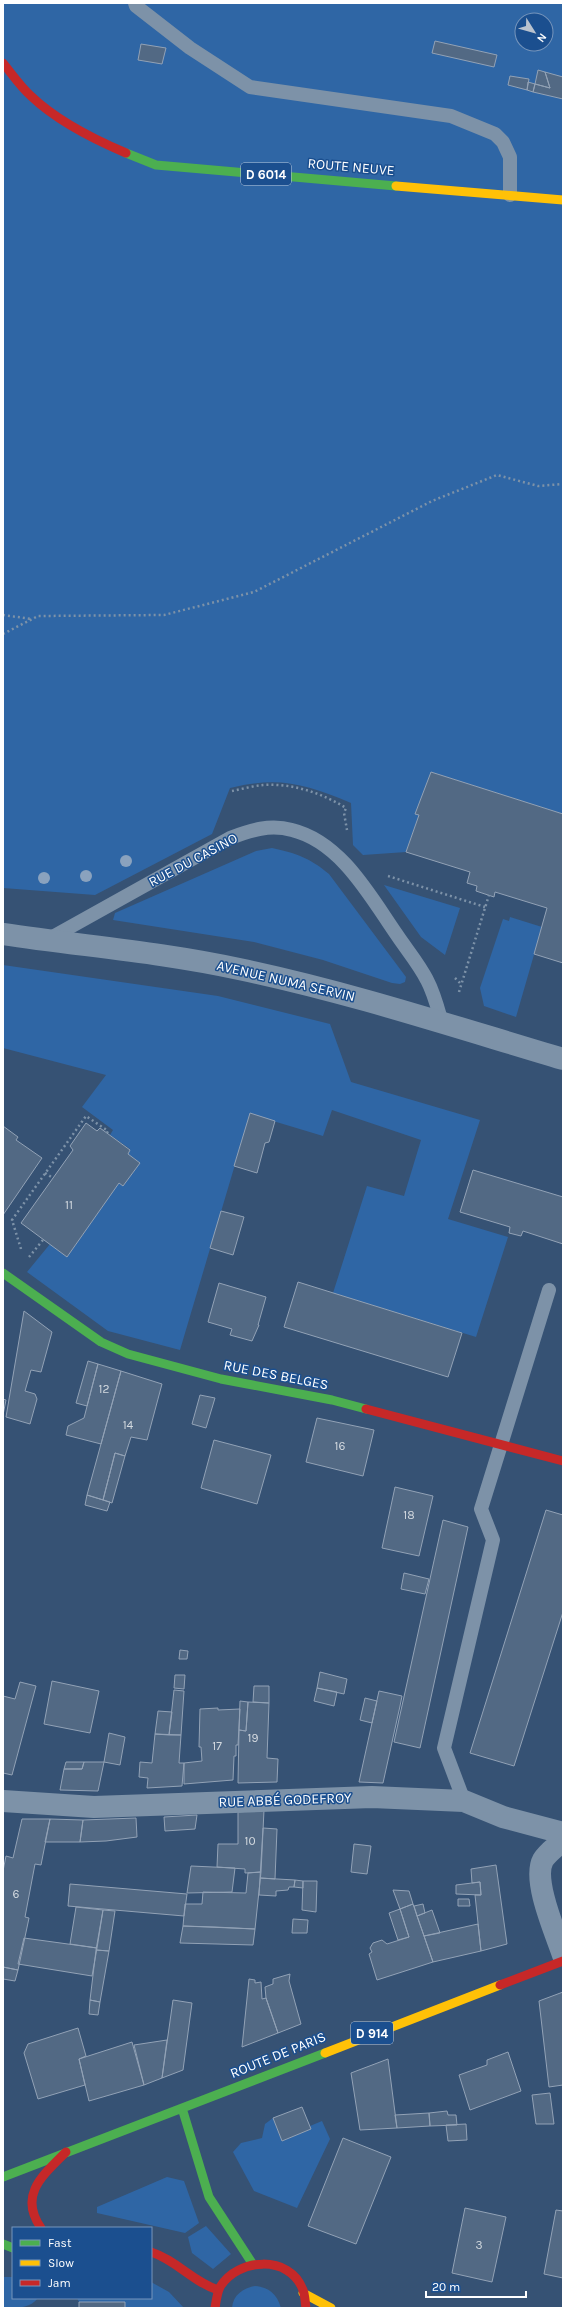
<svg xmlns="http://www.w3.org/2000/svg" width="566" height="2311" font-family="Karla,sans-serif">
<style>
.green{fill:#2f66a5;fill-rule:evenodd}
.building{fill:#526984;stroke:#92a2b6}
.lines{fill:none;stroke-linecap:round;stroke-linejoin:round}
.path{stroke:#7d92a8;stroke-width:2.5;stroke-dasharray:2 3;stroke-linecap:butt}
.lane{stroke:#7d92a8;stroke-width:14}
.street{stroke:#7d92a8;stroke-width:22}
.fast{stroke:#4caf50;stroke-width:9}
.slow{stroke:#ffc107;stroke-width:9}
.jam{stroke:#c62828;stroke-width:9}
.tree{fill:#8aa2be}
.labels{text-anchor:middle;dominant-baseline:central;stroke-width:3;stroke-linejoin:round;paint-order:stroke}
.number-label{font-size:12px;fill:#d4dae0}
.shield{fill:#1b4f8f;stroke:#bbcadd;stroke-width:1}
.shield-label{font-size:13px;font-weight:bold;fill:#fff}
.street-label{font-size:14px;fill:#fff;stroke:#1b4f8f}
</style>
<rect width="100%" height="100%" fill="#365274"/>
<!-- green -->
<path class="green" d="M3,3H563V814L431,772L416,813L419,815L406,852L363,855L353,845L351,803C305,784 279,776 230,788L212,834L95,895L3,888ZM522,20H546V44H522Z
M272,848C296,853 310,858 329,874L406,977L405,982L400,984L392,983L323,960L254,942L113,920L115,913L256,851Z
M384,885L460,908L445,955L421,937Z
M510,917L542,927L516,1017L484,1006L480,988L503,919L509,921Z
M3,965L218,996L330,1024L351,1082L480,1120L448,1219L508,1237L476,1337L333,1293L367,1186L404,1196L421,1140L332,1110L323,1136L250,1114L180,1350L108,1331L27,1272L50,1244L67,1257L119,1183L123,1186L140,1163L128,1154L130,1149L110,1135L113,1130L82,1107L106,1075L3,1048Z
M273,2118L282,2141L311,2129L310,2126L322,2121L330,2139L297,2208L254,2191L233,2152L241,2143L262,2138L265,2124Z
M167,2177L184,2181L199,2223L185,2233L97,2213V2207Z
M206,2226L231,2254L213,2269L192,2253L188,2237Z
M3,2277H13V2298H38C30,2309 15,2308 3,2308Z
M151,2282L169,2292L184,2308H125V2302H79L77,2298H151Z
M255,2286C269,2287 277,2294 281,2308H232C233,2295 243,2288 255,2286Z"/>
<!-- building -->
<path class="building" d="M435,41L497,55L494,67L432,53Z
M141,44L166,48L162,64L138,60Z
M538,70L545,72L550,88L535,84Z
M545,72L563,77V99L533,92L535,84L550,88Z
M510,76L529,79L527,90L508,85Z
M528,82L535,84L533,92L527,90Z
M431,772L563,814V963L534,954L547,908L495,892L494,897L476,891L477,886L467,883L470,872L406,852L419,815L415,814Z
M250,1113L275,1121L269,1142L265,1143L257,1173L234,1166Z
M86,1123L97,1131L100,1128L130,1150L128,1154L140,1163L123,1186L119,1183L67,1257L21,1223L73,1150L70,1146Z
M3,1126L18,1137L16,1140L42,1158L3,1215Z
M473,1170L563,1197V1244L523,1231L521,1236L509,1233L510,1227L460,1212Z
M221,1211L244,1217L233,1255L210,1248Z
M298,1282L462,1333L448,1377L284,1327Z
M219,1283L266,1297L258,1325H259L252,1341L230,1335L232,1329L208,1322Z
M24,1311L52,1332L41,1372L31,1370L25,1391L35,1394L37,1399L30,1424L6,1417Z
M88,1361L98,1364L87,1406L76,1403Z
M98,1364L121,1371L101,1444L66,1435L68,1426L84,1418Z
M121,1371L162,1384L147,1440L131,1437L125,1456L115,1453L103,1500L87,1495Z
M200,1395L215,1398L206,1428L192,1424Z
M3,1399L6,1400L3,1415Z
M317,1418L374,1430L363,1476L306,1462Z
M214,1440L271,1455L257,1504L201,1488Z
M115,1453L125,1456L112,1503L103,1500Z
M395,1487L433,1496L419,1556L382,1548Z
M87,1495L110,1502L107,1511L85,1505Z
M546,1510L563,1515V1612L514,1766L470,1753Z
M443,1520L468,1527L420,1748L394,1742Z
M404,1573L429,1579L425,1594L401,1589Z
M180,1650L188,1651L187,1659H179Z
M320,1672L347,1679L344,1694L317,1688Z
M175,1675H185L184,1689L174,1688Z
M52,1681L99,1691L90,1733L44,1724Z
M20,1682L36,1686L12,1775L3,1773V1696L15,1699Z
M254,1686H269V1703L253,1702Z
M317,1688L337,1692L334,1706L314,1701Z
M174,1690L184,1691L181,1735H169Z
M379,1691L402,1696L400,1706L383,1783L359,1782Z
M365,1698L377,1701L372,1723L360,1720Z
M240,1701L248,1702L246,1731L239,1730Z
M248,1702L269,1703L267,1758L278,1759L277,1782L238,1783L239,1730L246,1731Z
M218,1708V1710L240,1709L238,1745H236V1756H234L233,1780L184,1784V1763L202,1761L201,1747H199L200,1709Z
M158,1711L172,1712L169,1735L155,1734Z
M109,1733L125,1737L120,1765L104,1762Z
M155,1734L181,1735L179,1763H184L182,1786L147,1788L148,1778L139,1777L140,1762L152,1763Z
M66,1762H84L82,1769H64Z
M84,1762H104L98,1791L60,1790L64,1769H82Z
M264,1810L261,1872L245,1873V1869L217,1867L218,1844H238V1812Z
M197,1815L195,1829L165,1831L164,1817Z
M136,1818L137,1837L106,1841L80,1842L83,1820Z
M22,1819H50L41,1865L35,1864L25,1917L29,1918L18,1970L3,1967V1871L6,1856L13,1858Z
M50,1819L83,1820L80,1842H45Z
M263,1828L277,1829L275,1879L260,1878Z
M354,1844L371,1846L367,1874L351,1872Z
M496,1865L507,1944L481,1951L475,1895H481L480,1882L472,1883L471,1869Z
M191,1866L235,1868L232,1892L187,1893Z
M261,1872L255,1929L183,1926L185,1904H202L203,1892L246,1893L248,1873Z
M260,1878L295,1880L294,1887H289L288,1890L276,1891V1896L259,1895Z
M295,1880L303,1881V1888L294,1887Z
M303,1881H317L316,1912L302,1910Z
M480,1882L481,1895L456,1894V1885Z
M70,1884L187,1894L184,1916L68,1906Z
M393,1890L409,1891L413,1904L400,1909Z
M458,1899H469L470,1906H458Z
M413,1904L433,1962L377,1980L369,1954L372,1952L370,1948L373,1943L382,1940L387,1944L409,1937L400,1909Z
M423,1904L425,1913L417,1916L414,1906Z
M76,1907L103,1910L97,1948L70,1944Z
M400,1909L409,1937L398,1940L389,1913Z
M103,1910L115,1911L109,1951L96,1950Z
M432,1910L440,1933L424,1936L417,1916Z
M293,1919L308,1920L307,1933H292Z
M478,1924L481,1951L433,1962L424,1936Z
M183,1926L215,1927L255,1929L253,1945L180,1943Z
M24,1938L97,1948L92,1976L18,1964Z
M96,1950L109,1951L100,2002L90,2000Z
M3,1967L18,1970L15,1981L3,1979Z
M290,1974L289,1981L301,2024L278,2033L266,1998L265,1987L273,1984V1979Z
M249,1979L255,1980V1983L261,1982L262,1999L266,1998L278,2033L242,2047Z
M563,1992V2085L549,2087L539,2001Z
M90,2000L100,2002L98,2015L89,2014Z
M173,2000L192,2003L183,2070L162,2078Z
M78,2028L86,2056L79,2059L85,2085L38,2099L24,2053L28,2044Z
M167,2040L162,2078L144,2085L134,2045Z
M132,2042L144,2085L89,2101L79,2059Z
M508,2052L521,2091L470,2110L459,2075L487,2065V2060Z
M388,2059L397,2128L360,2130L351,2073Z
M550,2093L554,2124H536L532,2095Z
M302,2107L311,2129L282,2141L273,2118Z
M447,2111L448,2115H456L457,2125L430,2126L429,2113Z
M429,2113L430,2126L397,2128L395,2115Z
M466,2124L467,2140L448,2141L446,2125Z
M343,2138L391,2157L356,2244L308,2226Z
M465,2208L506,2217L492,2282L452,2273Z
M556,2210L563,2211V2278L544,2274Z
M79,2302H125V2308H79Z"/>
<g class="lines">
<!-- path -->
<path class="path" d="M3,615L32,619
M3,634L38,616L164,615L254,592L432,501L497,475L538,486L563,484
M232,791C242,789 253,786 263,785C292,783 322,793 346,808L344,813L347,830
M388,876L485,907
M455,978L462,985
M459,992L489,895
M45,1173L53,1178
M21,1249L12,1220L86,1116L108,1131L107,1133
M29,1257L43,1240"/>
<!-- lane -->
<path class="lane" d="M135,3L136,6L190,48L250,87L451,116L495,134L503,142L510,157V195
M47,940L230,838C251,830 270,824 292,830C341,842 370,896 397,935C407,950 419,964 427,980C434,993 438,1009 442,1023
M464,1801L444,1748L493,1540L481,1509L549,1290"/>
<!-- street -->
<path class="street" d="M3,934C82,946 161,952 239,969C349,992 455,1027 563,1059
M3,1801L94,1807L372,1797L464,1801L503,1817L563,1833
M563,1840C557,1846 547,1853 543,1860C532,1880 556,1934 563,1955"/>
<!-- fast -->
<path class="fast" d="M126,153L156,165L396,186
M3,1273L101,1342L128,1354L221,1379L332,1400L366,1409
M182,2108L209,2197L252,2263
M3,2177L325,2053
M3,2244L13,2248"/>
<!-- slow -->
<path class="slow" d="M396,186L563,200
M325,2053L500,1985
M303,2293L331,2308"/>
<!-- jam -->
<path class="jam" d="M3,63C12,74 20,86 31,96C57,121 93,139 126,153
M366,1409L563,1461
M500,1985L563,1961
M41,2228C18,2195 43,2175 66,2152
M151,2252C176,2260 193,2282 218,2290
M215,2308C216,2302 217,2293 220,2287C237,2258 290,2254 303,2290C305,2295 305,2302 306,2308"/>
</g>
<!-- trees -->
<g class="tree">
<circle cx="126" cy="861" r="6"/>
<circle cx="86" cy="876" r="6"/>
<circle cx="44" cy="878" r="6"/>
</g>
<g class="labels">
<!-- number labels -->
<g class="number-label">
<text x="69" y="1205">11</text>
<text x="104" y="1389">12</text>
<text x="128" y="1425">14</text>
<text x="340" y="1446">16</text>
<text x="409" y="1515">18</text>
<text x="253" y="1738">19</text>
<text x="217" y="1746">17</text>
<text x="250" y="1841">10</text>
<text x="16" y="1894">6</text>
<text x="479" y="2245">3</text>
</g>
<!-- shield labels -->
<g class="shield">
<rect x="241" y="163" width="50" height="22" rx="3"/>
<rect x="351" y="2022" width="42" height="22" rx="3"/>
</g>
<g class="shield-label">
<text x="266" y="174">D 6014</text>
<text x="372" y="2033">D 914</text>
</g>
<!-- street labels -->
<g class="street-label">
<text transform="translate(351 167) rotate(5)">ROUTE NEUVE</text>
<text transform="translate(193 860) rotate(-28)">RUE DU CASINO</text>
<text transform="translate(286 981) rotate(13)">AVENUE NUMA SERVIN</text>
<text transform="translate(276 1375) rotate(11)">RUE DES BELGES</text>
<text transform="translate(285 1800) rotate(-2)">RUE ABBÉ GODEFROY</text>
<text transform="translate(278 2055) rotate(-22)">ROUTE DE PARIS</text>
</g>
</g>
<!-- border -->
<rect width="566" height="2311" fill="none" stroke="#ffffff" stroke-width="8"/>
<!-- legend -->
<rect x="12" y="2227" width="140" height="72" fill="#1b4f8f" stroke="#7695bc"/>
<rect x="20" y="2240" width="20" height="6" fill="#4caf50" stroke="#7695bc"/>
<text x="48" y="2247" font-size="12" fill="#ffffff">Fast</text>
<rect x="20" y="2260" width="20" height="6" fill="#ffc107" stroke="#7695bc"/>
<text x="48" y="2267" font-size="12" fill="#ffffff">Slow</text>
<rect x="20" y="2280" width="20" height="6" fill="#c62828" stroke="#7695bc"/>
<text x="48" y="2287" font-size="12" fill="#ffffff">Jam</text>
<!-- north arrow -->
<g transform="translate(534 32) rotate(127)"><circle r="19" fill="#1b4f8f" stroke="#7695bc"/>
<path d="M0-3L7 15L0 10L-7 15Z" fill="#b9c2ce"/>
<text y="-6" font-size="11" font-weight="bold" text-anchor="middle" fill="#ffffff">N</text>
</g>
<!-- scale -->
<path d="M426 2291v6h100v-6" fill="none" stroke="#ffffff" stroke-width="2"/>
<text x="432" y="2291" font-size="12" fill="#ffffff" stroke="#1b4f8f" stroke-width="3" paint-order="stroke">20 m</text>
</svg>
